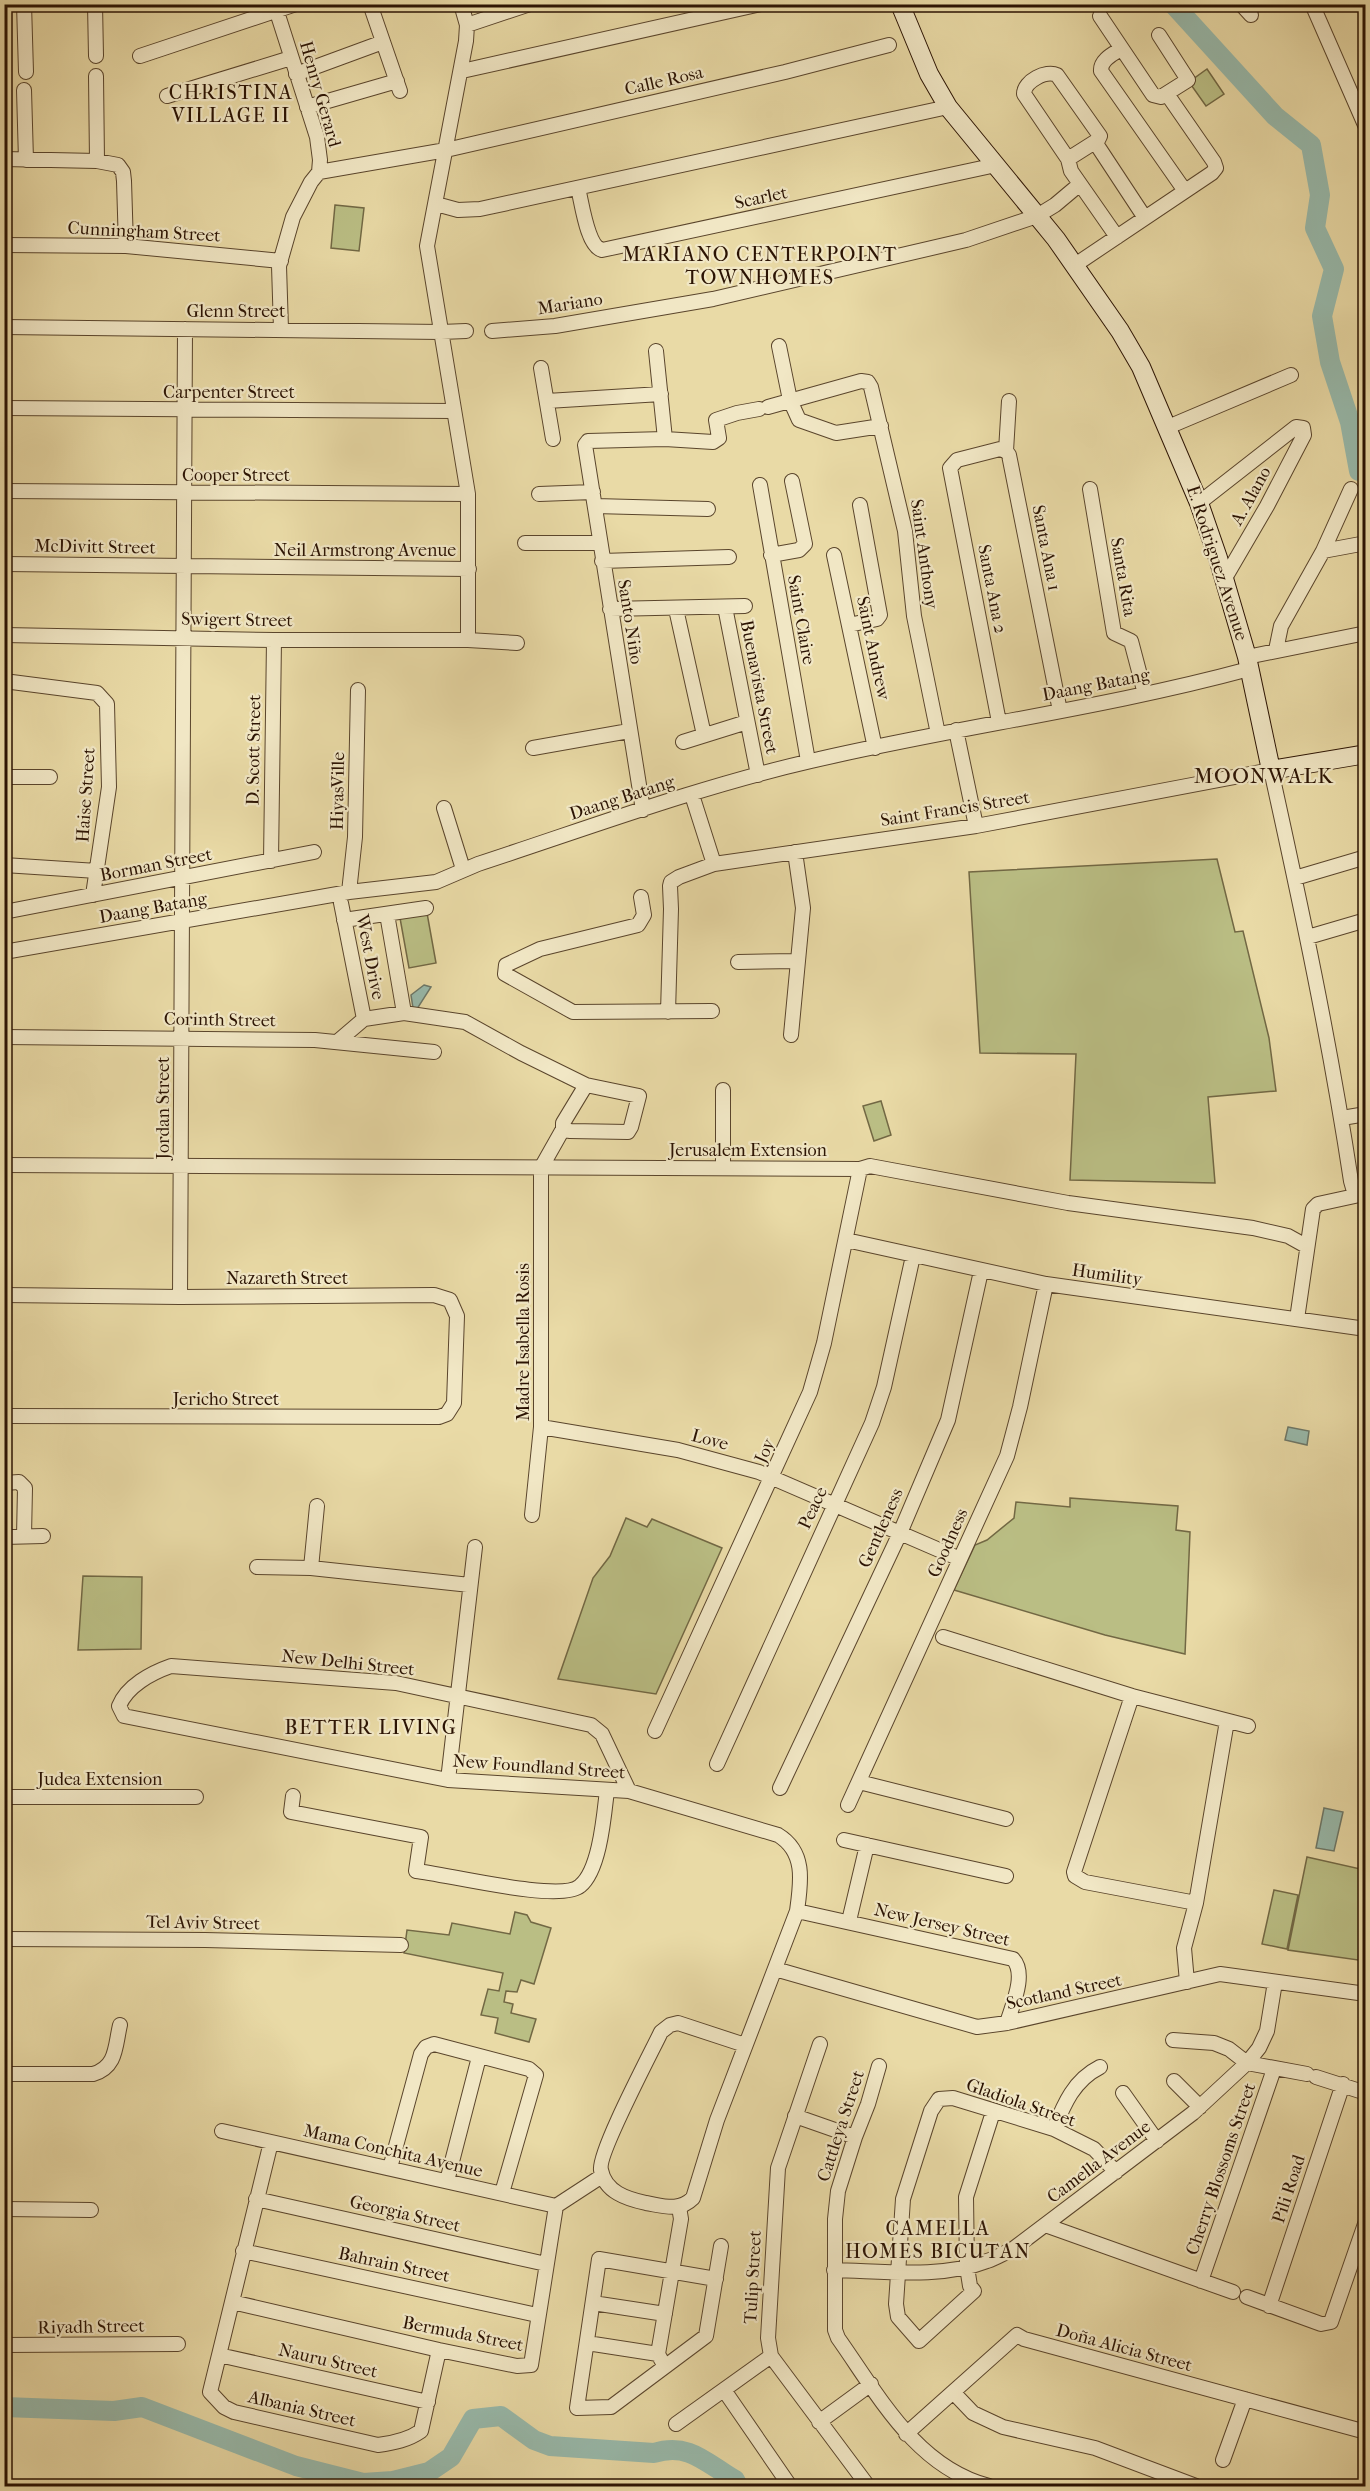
<svg xmlns="http://www.w3.org/2000/svg" width="1370" height="2491" font-family="'IM FELL French Canon',serif">
<style>
.green{fill:#babe84;stroke:#726844;stroke-width:1.5}
.water{fill:#98baac;stroke:#6c7768;stroke-width:1.5}
.lines{fill:none;stroke-linecap:round;stroke-linejoin:round}
.river{stroke:#98baac;stroke-width:20}
.minor-casing{stroke:#5a452c;stroke-width:16}
.secondary-casing{stroke:#2b1303;stroke-width:20}
.minor{stroke:#f1e7c5;stroke-width:14}
.secondary{stroke:#f1e7c5;stroke-width:18}
.labels{text-anchor:middle;dominant-baseline:central;stroke-width:4.5;stroke-linejoin:round;paint-order:stroke}
.street-label{font-size:18px;fill:#2b1303;stroke:#f1e7c5}
.neighbourhood-label{font-size:20px;letter-spacing:1.5px;fill:#2b1303;stroke:#f1e7c5}
.quarter-label{font-size:21px;letter-spacing:1.5px;fill:#2b1303;stroke:#f1e7c5}
</style>
<rect width="100%" height="100%" fill="#e9daa6"/>
<filter id="stains"><feTurbulence type="fractalNoise" baseFrequency=".00333" numOctaves="4"/><feColorMatrix values="0 0 0 0 .2 0 0 0 0 .09 0 0 0 0 .02 0 0 0 .5 -.17"/></filter>
<radialGradient id="worn" r=".72"><stop offset=".6" stop-color="#630" stop-opacity="0"/><stop offset="1" stop-color="#630" stop-opacity=".3"/></radialGradient>
<!-- green -->
<path class="green" d="M1207,69L1224,94L1206,106L1189,82Z
M335,205L364,208L359,251L331,248Z
M1217,859L1235,932L1243,931L1269,1038L1276,1091L1208,1097L1215,1183L1070,1180L1076,1054L980,1053L969,872Z
M427,913L436,963L409,968L400,918Z
M881,1101L891,1135L874,1141L863,1106Z
M1070,1498L1178,1506L1176,1530L1190,1532L1185,1654L1105,1635L954,1590L975,1545L987,1540L1014,1518L1016,1502L1070,1507Z
M626,1518L647,1527L652,1519L722,1548L656,1694L558,1679L593,1578L610,1556Z
M83,1576L142,1577L141,1649L78,1650Z
M1307,1857L1365,1870V1961L1288,1950Z
M1274,1890L1298,1895L1287,1949L1262,1944Z
M515,1912L527,1915L531,1922L551,1928L534,1984L521,1980L517,1992L506,1991L504,2002L513,2004L511,2013L536,2019L529,2042L495,2033L498,2018L481,2015L488,1989L499,1991L503,1973L404,1953L407,1930L449,1935L452,1923L510,1934Z"/>
<!-- water -->
<path class="water" d="M424,985L431,987L417,1009L413,1008L411,995Z
M1288,1427L1309,1431L1307,1445L1285,1440Z
M1324,1808L1343,1812L1334,1851L1316,1848Z"/>
<g class="lines">
<!-- river -->
<path class="river" d="M1173,4L1275,116L1311,145L1320,195L1315,228L1334,269L1322,316L1330,362L1350,422L1359,471L1366,473
M4,2407L114,2411L142,2407L296,2466L363,2483L393,2481L429,2472L451,2457L473,2419L501,2416L534,2440L550,2446L654,2453C689,2442 706,2463 735,2480L738,2486"/>
<!-- minor casing -->
<g class="minor-casing">
<path id="minor" d="M24,4L26,72
M95,4L96,56
M370,4L400,91
M461,4L467,25L466,41L427,246L468,494V640
M1241,4L1251,15
M1312,4L1365,125
M277,12L317,137L320,160L319,172L311,182L293,217L279,266L281,329
M1100,16L1153,95L1161,97L1188,80L1159,35
M467,25L530,4
M1121,49C1113,54 1100,60 1101,71L1185,191
M140,56L296,4
M462,71L761,4
M296,74L383,42
M96,76L97,161
M24,90L26,160
M167,96L291,58
M307,107L397,81
M1095,142L1145,218
M4,159L97,161L118,165L123,172L124,181L126,246
M1068,159L1098,140L1100,136L1057,75C1046,70 1024,81 1024,94L1068,159L1071,171L1117,237
M319,172L446,150L785,72L889,45
M578,188C582,203 587,246 602,250L996,165
M436,204L458,210L480,209L948,107
M4,245L126,246L281,261
M1075,265L1212,173L1216,168L1214,162L1167,94
M4,327L441,332L466,331
M492,331L555,326L713,299L966,240L1037,216L1055,205L1080,184
M779,346L790,400L799,420L836,433L881,426
M656,351L665,439
M541,368L553,439
M547,401L661,394
M768,407L861,381L868,382L871,387L905,531L914,616L938,734
M4,408L454,411
M1168,427L1291,375
M1006,451L1009,401
M760,485L808,761
M1090,489L1114,633L1131,641L1145,694
M4,491L468,494
M539,494L593,492
M1199,503L1296,427L1303,428L1304,435L1267,506L1225,578
M595,506L708,509
M525,543H600
M1323,551L1366,543
M771,555L799,550L805,544L792,481
M834,555L875,748
M602,561L729,557
M4,564L469,569
M725,607L758,775
M610,609L745,606
M676,609L704,735
M849,625L877,619L880,615L860,505
M4,635L274,640H468L517,643
M1276,650L1281,626L1323,551L1351,489
M1247,657L1366,633
M4,681L97,693L107,704L109,787L93,895
M999,722L950,468L957,460L1000,449L1006,451L1009,455L1060,711
M956,730L976,826
M683,742L747,722
M533,748L629,731
M4,777H50
M692,795L714,864
M444,808L463,869
M643,810L585,445L588,441L665,439L713,442L719,438L716,420L737,413L759,409
M271,861L274,640
M4,865L97,871
M1295,878L1366,857
M349,892L355,837L358,690
M641,897L644,915L638,925L540,949L506,965L505,974L573,1012L712,1011
M341,903L364,1019
M4,912L314,852
M387,914L404,1013
M344,920L426,908
M1308,937L1366,920
M4,952L349,892L436,882L478,864C588,828 698,787 811,761C956,727 1105,708 1249,669
M738,962L797,961
M668,1012L671,909L670,886L671,882L679,877L714,864L976,826L1271,770C1301,906 1330,1042 1351,1181L1353,1188L1359,1194
M364,1019L404,1013L465,1022L521,1053L586,1085L639,1096L631,1127L628,1132L570,1131L563,1129
M791,1035L803,908L795,852
M4,1037L315,1040L434,1052
M337,1042L364,1019
M723,1090V1168
M1342,1118L1366,1114
M4,1165L860,1169L870,1166L1068,1203L1253,1228L1288,1236L1306,1246
M846,1240L1046,1284L1366,1329
M4,1295L180,1297L434,1295L450,1300L457,1316L454,1403L447,1414L439,1417L4,1416
M180,1297L185,329
M1297,1319L1313,1209L1318,1204L1364,1194
M541,1427L678,1450L759,1472L960,1559
M4,1483L19,1482L25,1488L24,1536
M532,1515L541,1427V1168L563,1129V1123L586,1085
M4,1537L43,1536
M257,1567L311,1568L470,1585
M311,1568L317,1506
M943,1637L1132,1696L1248,1726
M1132,1696L1074,1872L1075,1876L1085,1882L1196,1903
M655,1731L810,1392L824,1343L860,1169
M717,1764L872,1423L884,1387L913,1256
M448,1780L475,1547
M859,1782L1006,1819
M780,1788L900,1533L948,1420L981,1271
M629,1791L602,1734L591,1725L396,1683L171,1666C151,1673 127,1686 119,1706L124,1716L448,1780L629,1791L778,1835C806,1852 801,1882 797,1911L717,2120L693,2198C679,2212 664,2206 646,2203C627,2199 605,2192 601,2170C597,2155 651,2053 661,2032L670,2025L678,2023L745,2045
M293,1796L291,1812L421,1837L416,1871C446,1874 560,1903 580,1886C600,1870 604,1815 607,1790
M4,1797H196
M848,1805L1007,1456L1020,1407L1046,1284
M844,1840L1006,1876
M797,1911L1013,1959C1027,1974 1012,2006 1007,2023
M849,1921L867,1845
M4,1939L205,1940L401,1945
M775,1969L977,2027L1007,2023L1220,1974L1366,1994
M1187,1982L1184,1948L1196,1903L1227,1721
M1173,2040L1214,2043L1229,2049L1247,2063L1307,2074
M820,2044L778,2168L768,2338L771,2356L868,2486
M879,2066L868,2104L855,2137L838,2191L835,2219V2330L838,2338C879,2396 916,2467 989,2486
M4,2074H93C117,2067 115,2046 120,2025
M1316,2077L1366,2093
M1174,2081L1200,2107
M1123,2093L1157,2141
M993,2112L966,2197L967,2267L970,2286L974,2291L919,2341L898,2317L896,2304L903,2199L931,2111L939,2099L953,2098L1054,2129L1094,2149L1116,2172
M795,2116L855,2137
M1054,2129C1064,2104 1074,2080 1100,2067
M222,2131L556,2206
M271,2142L210,2392L224,2407L234,2412L378,2445C394,2443 408,2440 421,2431L439,2350
M390,2168L421,2054L426,2047L434,2044L529,2069L536,2075L502,2193
M447,2181L479,2057
M256,2199L546,2264
M556,2206L602,2176
M4,2209L91,2210
M1045,2225L1233,2292
M243,2251L537,2315
M834,2270C883,2271 941,2279 987,2261C996,2258 1004,2253 1013,2249L1193,2113L1247,2063L1259,2048L1267,2031L1275,1982
M716,2279L599,2259L577,2408L611,2407L706,2336L721,2246
M1201,2281L1274,2069
M1247,2297L1321,2324L1331,2322L1366,2221
M232,2302L439,2350L517,2366L531,2365L556,2206
M593,2303L665,2314
M1269,2306L1343,2084
M587,2343L658,2354
M4,2345L178,2344
M219,2355L428,2402
M664,2365L658,2354L681,2219L679,2207
M724,2390L790,2486
M953,2392L973,2413L1003,2427L1095,2448L1196,2486
M819,2422L871,2384
M676,2424L771,2356
M906,2434L1017,2335L1024,2339L1366,2432
M1223,2460L1245,2399"/>
</g>
<!-- secondary casing -->
<g class="secondary-casing">
<path id="secondary" d="M900,4L929,74L948,107L1056,239L1120,331L1141,367L1199,503L1218,558L1247,657L1271,770L1366,754"/>
</g>
<!-- minor -->
<use href="#minor" class="minor"/>
<!-- secondary -->
<use href="#secondary" class="secondary"/>
</g>
<g class="labels">
<!-- street labels -->
<g class="street-label">
<text transform="translate(664 81) rotate(-13)">Calle Rosa</text>
<text transform="translate(320 94) rotate(74)">Henry Gerard</text>
<text transform="translate(761 198) rotate(-12)">Scarlet</text>
<text transform="translate(144 232) rotate(3)">Cunningham Street</text>
<text transform="translate(570 304) rotate(-9)">Mariano</text>
<text x="236" y="311">Glenn Street</text>
<text x="229" y="392">Carpenter Street</text>
<text x="236" y="475">Cooper Street</text>
<text transform="translate(1251 496) rotate(-61)">A. Alano</text>
<text transform="translate(95 547) rotate(1)">McDivitt Street</text>
<text transform="translate(1046 548) rotate(79)">Santa Ana 1</text>
<text x="365" y="550">Neil Armstrong Avenue</text>
<text transform="translate(924 554) rotate(82)">Saint Anthony</text>
<text transform="translate(1217 563) rotate(72)">E. Rodriguez Avenue</text>
<text transform="translate(1123 577) rotate(80)">Santa Rita</text>
<text transform="translate(992 589) rotate(79)">Santa Ana 2</text>
<text transform="translate(237 620) rotate(1)">Swigert Street</text>
<text transform="translate(801 620) rotate(80)">Saint Claire</text>
<text transform="translate(630 622) rotate(81)">Santo Niño</text>
<text transform="translate(873 648) rotate(78)">Saint Andrew</text>
<text transform="translate(1096 685) rotate(-11)">Daang Batang</text>
<text transform="translate(759 687) rotate(79)">Buenavista Street</text>
<text transform="translate(254 750) rotate(-89)">D. Scott Street</text>
<text transform="translate(338 791) rotate(-89)">HiyasVille</text>
<text transform="translate(86 795) rotate(-86)">Haise Street</text>
<text transform="translate(622 798) rotate(-18)">Daang Batang</text>
<text transform="translate(955 809) rotate(-9)">Saint Francis Street</text>
<text transform="translate(156 865) rotate(-11)">Borman Street</text>
<text transform="translate(153 908) rotate(-10)">Daang Batang</text>
<text transform="translate(370 957) rotate(79)">West Drive</text>
<text transform="translate(220 1020) rotate(1)">Corinth Street</text>
<text transform="translate(163 1108) rotate(-90)">Jordan Street</text>
<text x="748" y="1150">Jerusalem Extension</text>
<text transform="translate(1107 1275) rotate(8)">Humility</text>
<text x="287" y="1278">Nazareth Street</text>
<text transform="translate(523 1342) rotate(-90)">Madre Isabella Rosis</text>
<text x="226" y="1399">Jericho Street</text>
<text transform="translate(710 1440) rotate(15)">Love</text>
<text transform="translate(765 1451) rotate(-66)">Joy</text>
<text transform="translate(813 1508) rotate(-65)">Peace</text>
<text transform="translate(881 1528) rotate(-66)">Gentleness</text>
<text transform="translate(948 1543) rotate(-66)">Goodness</text>
<text transform="translate(348 1663) rotate(6)">New Delhi Street</text>
<text transform="translate(539 1767) rotate(4)">New Foundland Street</text>
<text x="100" y="1779">Judea Extension</text>
<text transform="translate(203 1923) rotate(1)">Tel Aviv Street</text>
<text transform="translate(942 1925) rotate(13)">New Jersey Street</text>
<text transform="translate(1064 1992) rotate(-12)">Scotland Street</text>
<text transform="translate(1021 2103) rotate(19)">Gladiola Street</text>
<text transform="translate(841 2126) rotate(-72)">Cattleya Street</text>
<text transform="translate(393 2151) rotate(13)">Mama Conchita Avenue</text>
<text transform="translate(1099 2162) rotate(-37)">Camella Avenue</text>
<text transform="translate(1221 2169) rotate(-71)">Cherry Blossoms Street</text>
<text transform="translate(1289 2189) rotate(-72)">Pili Road</text>
<text transform="translate(405 2214) rotate(13)">Georgia Street</text>
<text transform="translate(394 2265) rotate(12)">Bahrain Street</text>
<text transform="translate(753 2277) rotate(-87)">Tulip Street</text>
<text transform="translate(91 2327) rotate(-1)">Riyadh Street</text>
<text transform="translate(463 2334) rotate(11)">Bermuda Street</text>
<text transform="translate(1124 2348) rotate(15)">Doña Alicia Street</text>
<text transform="translate(328 2361) rotate(13)">Nauru Street</text>
<text transform="translate(302 2409) rotate(13)">Albania Street</text>
</g>
<!-- neighbourhood labels -->
<g class="neighbourhood-label">
<text x="231" y="92">CHRISTINA<tspan x="231" dy="23">VILLAGE II</tspan></text>
<text x="760" y="254">MARIANO CENTERPOINT<tspan x="760" dy="23">TOWNHOMES</tspan></text>
<text x="371" y="1727">BETTER LIVING</text>
<text x="938" y="2228">CAMELLA<tspan x="938" dy="23">HOMES BICUTAN</tspan></text>
</g>
<!-- quarter labels -->
<g class="quarter-label">
<text x="1264" y="776">MOONWALK</text>
</g>
</g>
<!-- margin -->
<rect width="1370" height="2491" fill="none" stroke="#e9daa6" stroke-width="24"/>
<rect x="6" y="6" width="1358" height="2479" fill="none" stroke="#2b1303" stroke-width="3"/>
<rect x="12" y="12" width="1346" height="2467" fill="none" stroke="#2b1303" stroke-width="1.5"/>
<rect width="100%" height="100%" filter="url(#stains)"/>
<rect width="100%" height="100%" fill="url(#worn)"/>
</svg>
